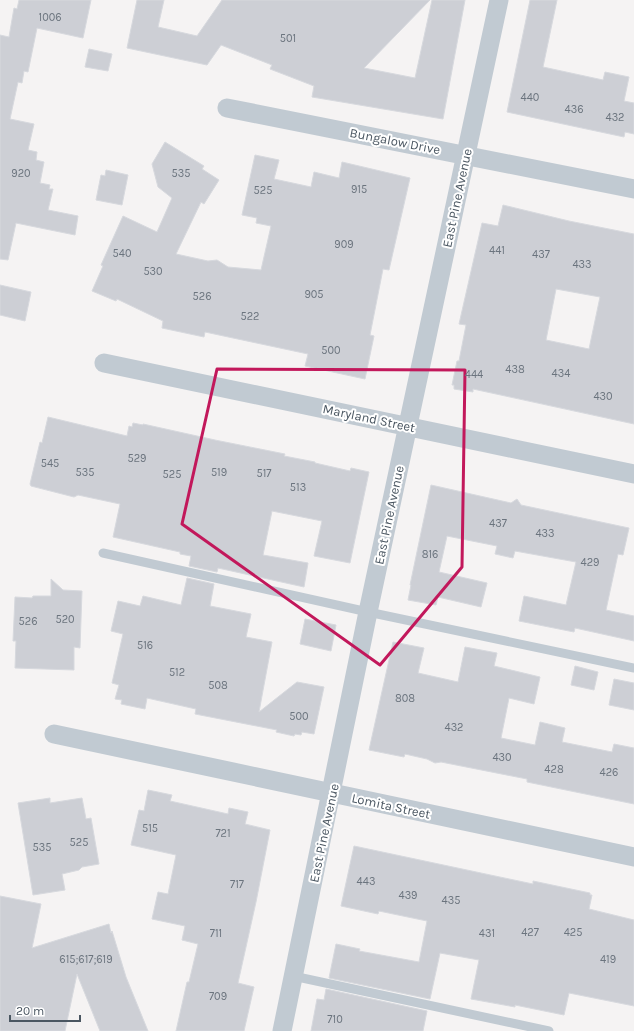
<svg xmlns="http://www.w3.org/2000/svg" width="634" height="1031" font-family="Karla,sans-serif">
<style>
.building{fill:#cdcfd5;stroke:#d7d9de;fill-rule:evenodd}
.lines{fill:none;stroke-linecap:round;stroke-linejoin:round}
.service{stroke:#c1cad2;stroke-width:9}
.minor{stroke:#c1cad2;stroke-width:19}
.marked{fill:none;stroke:#c2185b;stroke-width:3;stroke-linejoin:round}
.labels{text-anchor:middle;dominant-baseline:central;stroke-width:4;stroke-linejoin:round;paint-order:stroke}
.number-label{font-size:11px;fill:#6b747e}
.street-label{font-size:13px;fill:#4a5661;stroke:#fff}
</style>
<rect width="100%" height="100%" fill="#f5f3f3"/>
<!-- building -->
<path class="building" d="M19,0H91L83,38L37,28L28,72L24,71L22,83L18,82L10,119L34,124L28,150L37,152L36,160L44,162L40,183L50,185L49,189H53L48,210L78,216L75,235L16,223L8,260L0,259V35L9,37L14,8L17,9Z
M137,0H164L158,27L197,36L222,0H430L364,68L415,78L432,0H465L443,119L312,97L314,86L270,69L272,65L221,45L207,65L127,48Z
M530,0H557L543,67L603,80L605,72L629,77L624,101L634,103V134L625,132L624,137L507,112Z
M89,49L112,54L108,71L85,67Z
M165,142L204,166L202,169L219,180L204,204L201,202L176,254L208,261L217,260L228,267L261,270L271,226L256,223L257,218L242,215L255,155L279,160L274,179L311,187L314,172L339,178L342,162L410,178L389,270L383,269L370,335L374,336L365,379L305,366L308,354L205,332L204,337L162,328L163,321L117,299L116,301L92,291L103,266L101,265L123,216L157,232L172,198L158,187L152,164Z
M106,170L128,175L122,205L96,200L101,175L105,176Z
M503,205L569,221L634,234V424L473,389V392L454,389V385H452L457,361H459L466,325L459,324L482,223L498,226ZM556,289L600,297L589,349L546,340Z
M0,285L31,292L25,321L0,315Z
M48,417L127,436L129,426L132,427L133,423L143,425V424L215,440L285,454L284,456L315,462V463L350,471L351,468L369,472L350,563L314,556L322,521L272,511L263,555L308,563L304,587L218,568L217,572L189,566L191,556L180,554V552L113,537L120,504L78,495L74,497L31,486L30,484L40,442L42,443Z
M431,485L511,503L517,499L521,505L629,528L623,555L618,554L606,610L634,616V641L575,628L574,632L519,621L524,596L566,605L576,562L515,551L513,558L495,554L497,546L447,536L439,572L487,583L481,607L438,597L436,605L408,600L411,585H410Z
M187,578L214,584L210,606L251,614L246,637L272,642L259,712L297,682L324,687L314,734L302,732L301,735L295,734L294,736L276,732L277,730L195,714L196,709L147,698L145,709L121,704L122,700L115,699L119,685L112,683L123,634L111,631L118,601L140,606L143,596L181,605Z
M51,579L63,590L82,591L80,648L74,647V670L15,668L16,641H13L15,597L32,598L33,596H51Z
M305,619L336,625L331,651L300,644Z
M393,642L424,648L418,673L458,682L465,647L497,653L494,666L540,677L534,704L509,698L501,738L535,745L540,722L565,728L562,742L612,752L614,744L634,748V804L527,782V779L441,762L435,763L427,759L405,754L404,757L369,750Z
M575,666L598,672L594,690L571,685Z
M614,679L634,683V710L609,705Z
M148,790L172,795L170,801L228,814L229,808L248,812L245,824L270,830L256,902L238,983L254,987L244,1031H176L187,982H189L198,944L182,940L185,926L152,919L158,892L168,894L176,855L131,845L139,810L144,811Z
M50,798V803L82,798L86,819L91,818L99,864L82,867L79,870L62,874L65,890L33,895L18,803Z
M354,846L481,873L533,884V881L590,893V895H592L589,909L634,920V1006L569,993L564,1015L515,1005V1007L471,999L479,960L440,953L430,999L329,978L336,944L360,949L359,951L419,962L427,921L379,911L378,914L341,906Z
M0,896L41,904L32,948L109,924L111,933L112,931L126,977L148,1031H100L77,974L65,1031H0Z
M326,989L427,1011L423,1031H311L317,999L324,1000Z"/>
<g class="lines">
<!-- service -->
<path class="service" d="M103,553L368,612L634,668
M293,976L549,1031"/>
<!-- minor -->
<path class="minor" d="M227,108L634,189
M104,363L634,474
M54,734L634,857
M282,1031L368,612L499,0"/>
</g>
<!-- marked area -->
<path class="marked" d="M217,369L465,370L462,567L380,665L182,524Z"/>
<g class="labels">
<!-- number labels -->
<g class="number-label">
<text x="50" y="17">1006</text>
<text x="288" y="38">501</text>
<text x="530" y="97">440</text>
<text x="574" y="109">436</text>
<text x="615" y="117">432</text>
<text x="21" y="173">920</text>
<text x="181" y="173">535</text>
<text x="359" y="189">915</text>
<text x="263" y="190">525</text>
<text x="344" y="244">909</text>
<text x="497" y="250">441</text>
<text x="122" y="253">540</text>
<text x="541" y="254">437</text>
<text x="582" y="264">433</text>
<text x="153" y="271">530</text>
<text x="314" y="294">905</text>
<text x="202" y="296">526</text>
<text x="250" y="316">522</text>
<text x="331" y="350">500</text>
<text x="515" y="369">438</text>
<text x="561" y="373">434</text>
<text x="474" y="374">444</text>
<text x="603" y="396">430</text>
<text x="137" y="458">529</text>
<text x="50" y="463">545</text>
<text x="85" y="472">535</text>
<text x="219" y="472">519</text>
<text x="264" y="473">517</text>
<text x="172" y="474">525</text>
<text x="298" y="487">513</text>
<text x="498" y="523">437</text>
<text x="545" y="533">433</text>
<text x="430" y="554">816</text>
<text x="590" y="562">429</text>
<text x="65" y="619">520</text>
<text x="28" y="621">526</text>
<text x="145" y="645">516</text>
<text x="177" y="672">512</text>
<text x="218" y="685">508</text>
<text x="405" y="698">808</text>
<text x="299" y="716">500</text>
<text x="454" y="727">432</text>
<text x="502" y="757">430</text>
<text x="554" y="769">428</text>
<text x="609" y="772">426</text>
<text x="150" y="828">515</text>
<text x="223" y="833">721</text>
<text x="79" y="842">525</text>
<text x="42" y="847">535</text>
<text x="366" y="881">443</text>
<text x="237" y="884">717</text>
<text x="408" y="895">439</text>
<text x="451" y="900">435</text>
<text x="530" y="932">427</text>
<text x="573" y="932">425</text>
<text x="216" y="933">711</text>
<text x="487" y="933">431</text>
<text x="86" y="959">615;617;619</text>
<text x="608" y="959">419</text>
<text x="218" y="996">709</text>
<text x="335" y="1019">710</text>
</g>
<!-- street labels -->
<g class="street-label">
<text transform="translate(395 141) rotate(11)">Bungalow Drive</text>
<text transform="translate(457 198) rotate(-78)">East Pine Avenue</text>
<text transform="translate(369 418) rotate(12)">Maryland Street</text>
<text transform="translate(389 515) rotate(-78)">East Pine Avenue</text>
<text transform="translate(391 806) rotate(12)">Lomita Street</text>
<text transform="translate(324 833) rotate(-78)">East Pine Avenue</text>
</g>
</g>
<!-- scale -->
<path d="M10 1015v6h70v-6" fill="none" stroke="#4a5661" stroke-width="2"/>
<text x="16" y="1015" font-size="12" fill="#4a5661" stroke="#ffffff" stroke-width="3" paint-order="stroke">20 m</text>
</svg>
